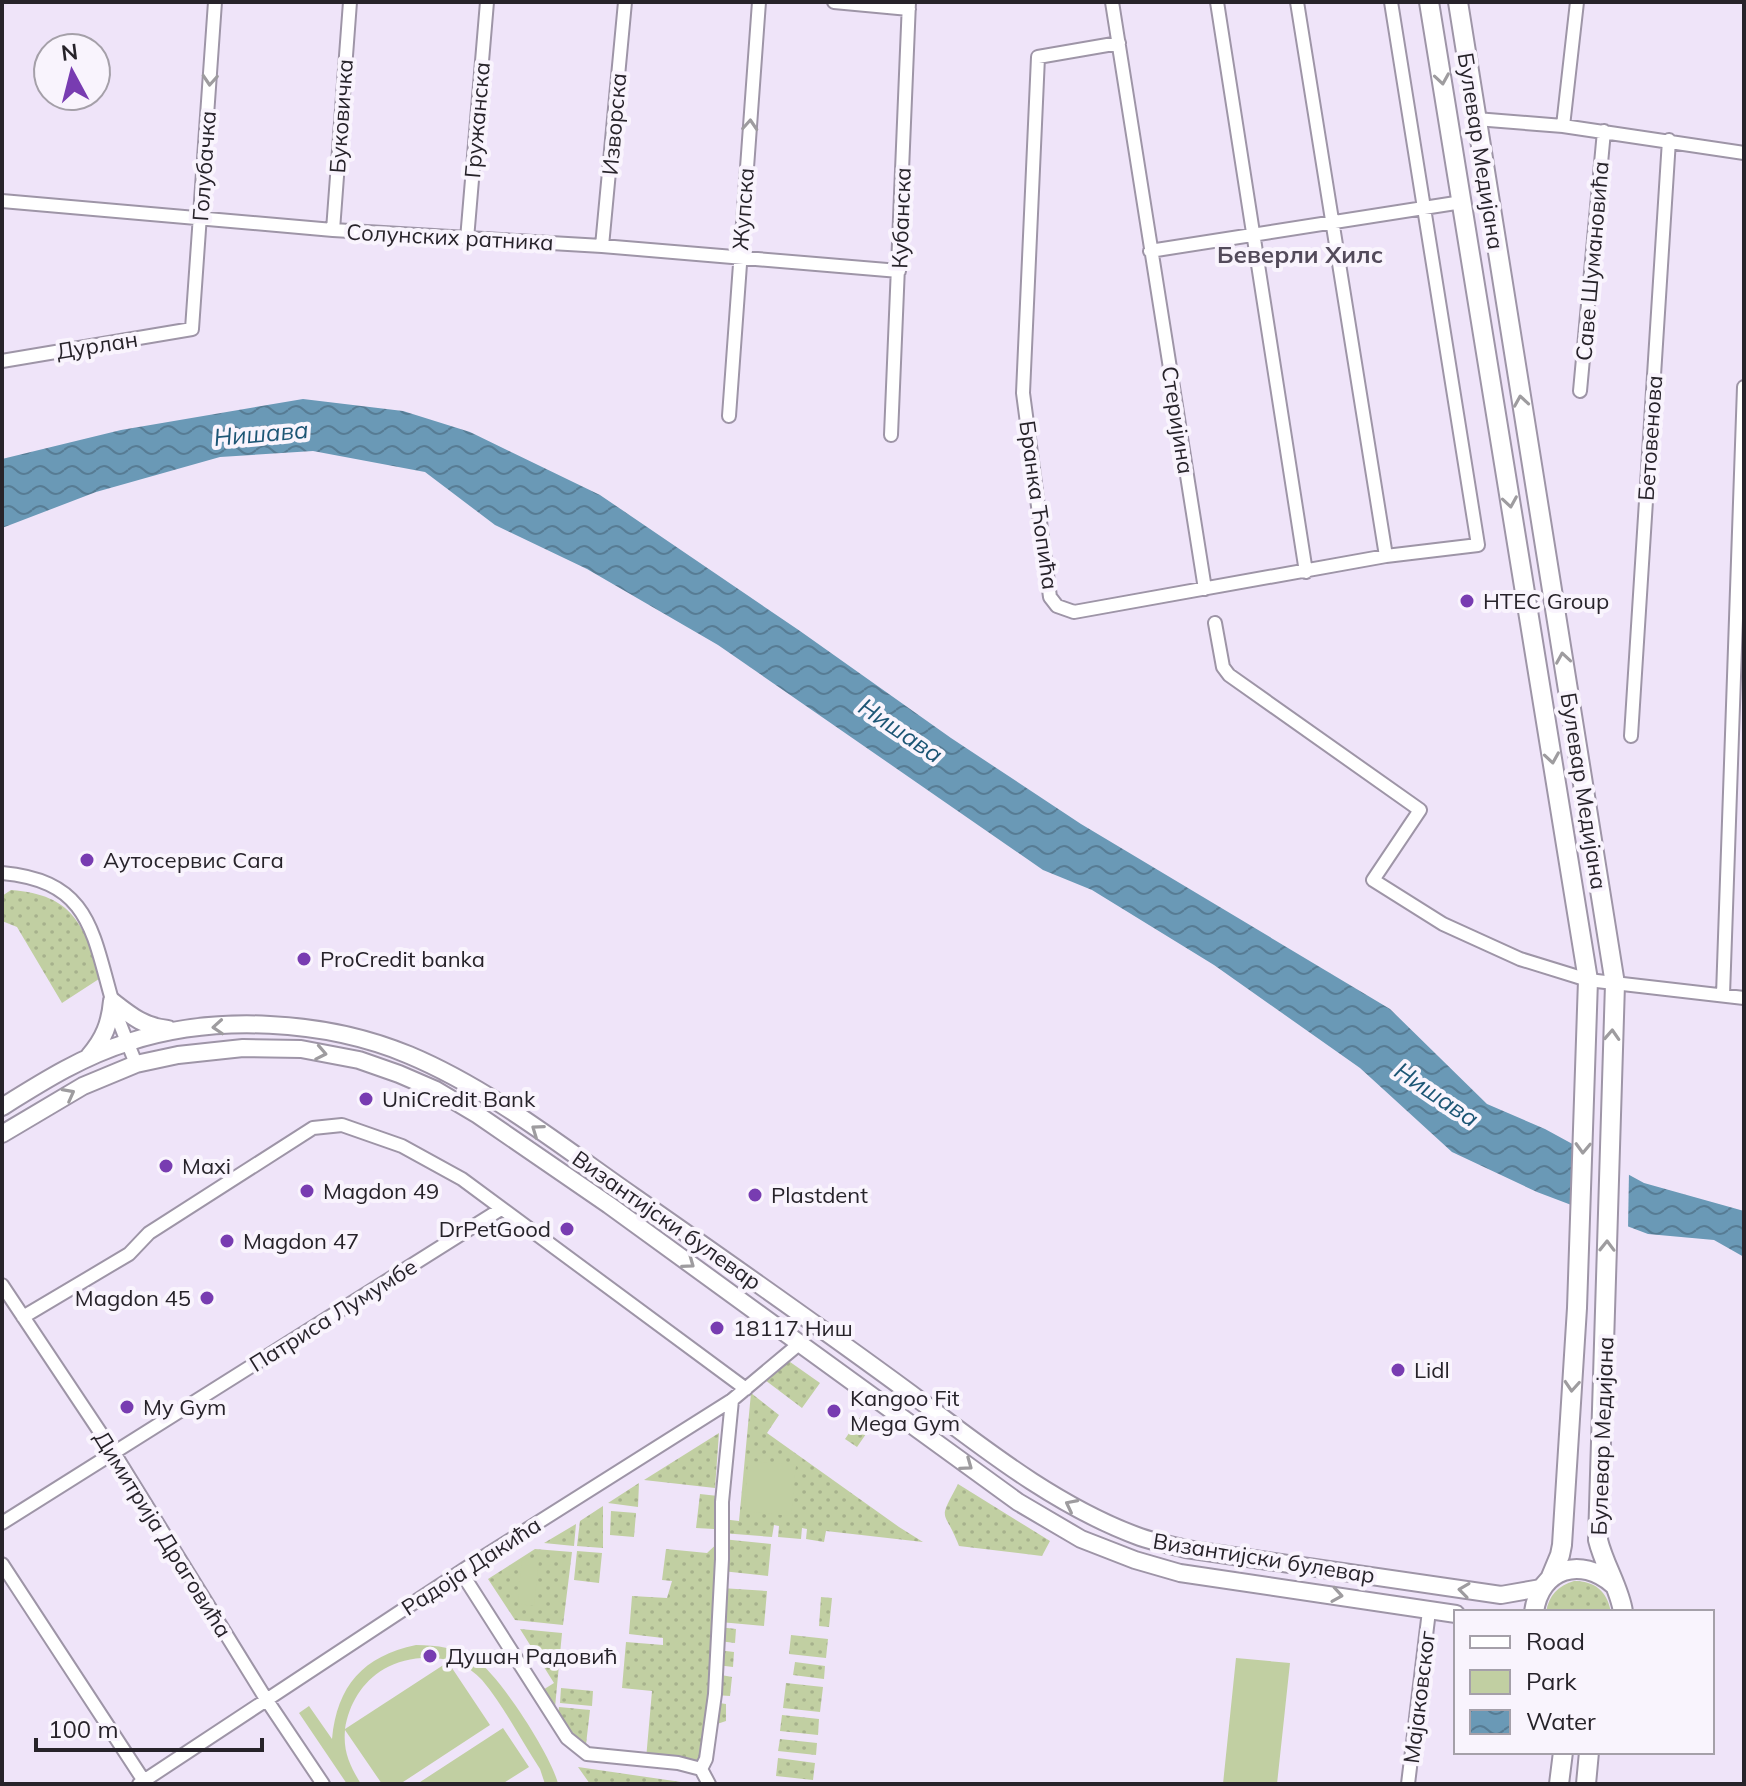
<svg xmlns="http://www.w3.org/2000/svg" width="1746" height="1786" font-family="Mulish,sans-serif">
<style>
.grass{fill:url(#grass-dots)}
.green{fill:#c1cfa2}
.water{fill:url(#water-waves)}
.pier{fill:#efe4f9}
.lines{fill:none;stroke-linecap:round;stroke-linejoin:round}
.minor-casing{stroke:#9e95a7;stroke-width:16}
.tertiary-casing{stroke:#9e95a7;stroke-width:20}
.secondary-casing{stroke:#9e95a7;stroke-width:22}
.minor{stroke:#fff;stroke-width:12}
.tertiary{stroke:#fff;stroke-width:16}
.secondary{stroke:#fff;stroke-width:18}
.oneway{stroke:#9e9c9f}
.poi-dot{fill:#783cb1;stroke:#f9f4fd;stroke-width:3}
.labels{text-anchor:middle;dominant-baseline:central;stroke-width:8;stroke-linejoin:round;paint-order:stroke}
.street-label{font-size:22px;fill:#27232a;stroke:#f9f4fd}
.poi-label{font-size:22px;fill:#27232a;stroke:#f9f4fd;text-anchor:start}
.neighbourhood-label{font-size:24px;font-weight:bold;fill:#534b5b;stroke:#f9f4fd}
.water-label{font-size:24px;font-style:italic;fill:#1d5675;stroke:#f9f4fd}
</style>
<defs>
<pattern id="grass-dots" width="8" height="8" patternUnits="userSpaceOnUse" patternTransform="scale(2)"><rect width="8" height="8" fill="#c1cfa2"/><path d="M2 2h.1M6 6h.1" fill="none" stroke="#a6b18c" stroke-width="1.8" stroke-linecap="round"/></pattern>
<pattern id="water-waves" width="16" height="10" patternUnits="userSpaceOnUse" patternTransform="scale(2)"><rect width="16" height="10" fill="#6a99b6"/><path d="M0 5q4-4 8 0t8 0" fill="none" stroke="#577c94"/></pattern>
</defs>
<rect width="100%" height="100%" fill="#efe4f9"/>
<!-- grass -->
<path class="grass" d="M11,890C75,895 82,925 102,977L62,1003L17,927L2,921V896Z
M783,1357L820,1383L802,1408L761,1377Z
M751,1393L779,1415L767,1433L899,1527L923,1542L826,1531L824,1542L806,1539L807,1529L802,1528L801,1539L778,1537L779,1526L774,1525L772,1537L722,1533V1519L739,1521Z
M863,1413L875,1421L857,1447L845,1439Z
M719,1433L715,1488L644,1480Z
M639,1483L638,1507L608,1503Z
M958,1484L1050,1541L1042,1556L959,1546C944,1507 937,1524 958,1484Z
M700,1494L718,1496L714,1529L696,1528Z
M603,1506V1548L577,1546L580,1521Z
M611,1511L636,1513L634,1537L610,1535Z
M576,1524L574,1546L544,1543Z
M722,1539L771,1544L768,1576L722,1571L721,1588L767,1591L764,1626L720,1622L719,1627L736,1629L735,1643L719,1641L718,1650L734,1652L733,1667L717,1665L716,1674L732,1677L730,1696L715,1695L719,1703L726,1704V1721L717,1724L701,1769L646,1759L652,1691L622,1688L626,1642L663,1645V1638L629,1634L632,1596L667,1598L672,1581L662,1580L666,1549L707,1553Z
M535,1549L572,1552L563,1625L515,1620L488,1579Z
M577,1551L602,1553L599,1583L574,1580Z
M1574,1581C1595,1581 1607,1591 1611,1612H1546C1549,1595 1558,1586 1574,1581Z
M821,1597L832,1598L829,1627L819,1626Z
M520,1629L562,1633L554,1718L538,1693L554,1683Z
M791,1635L828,1639L826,1658L789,1654Z
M795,1662L825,1666L824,1679L793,1675Z
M786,1683L823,1687L820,1712L783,1708Z
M561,1688L593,1691L592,1706L560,1703Z
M559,1707L590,1710L585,1753L557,1722Z
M782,1715L819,1719L818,1735L780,1731Z
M780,1739L817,1743L816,1755L778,1751Z
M778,1758L815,1763L813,1780L776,1776Z
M578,1767L681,1782L685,1784H590Z"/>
<!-- green -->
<path class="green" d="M748,1461L796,1465L791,1516L744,1511Z
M522,1558L539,1559L534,1606L518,1604Z
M416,1645C437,1645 457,1648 476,1660C498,1673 553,1758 558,1784H545L540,1769C521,1740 504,1706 482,1680C458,1653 413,1652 384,1669C362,1682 349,1704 345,1729L448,1662L490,1725L400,1784H382L345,1730C343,1752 350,1766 361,1784H347L299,1713L309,1706L332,1739C337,1686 363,1656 416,1645Z
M1236,1658L1290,1663L1277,1784H1223Z
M503,1728L529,1767L502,1784H417Z"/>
<!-- water -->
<path class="water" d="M303,399L403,411L470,432L600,495L800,631L951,738L1081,824L1390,1009L1487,1104L1545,1129L1644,1183L1744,1211V1257L1714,1240L1648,1234L1537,1192L1452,1152L1360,1068L1214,965L1092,890L1043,870L718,645L587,569L495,525L425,472L313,451L220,457L96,492L2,528V459L121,430Z"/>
<!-- pier -->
<path class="pier" d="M1573,1140L1629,1171L1628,1230L1570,1209Z"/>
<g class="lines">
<!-- minor casing -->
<g class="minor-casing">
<path id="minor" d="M834,2L909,9
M1112,2L1205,589
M1217,2L1306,572
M1297,2L1386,556
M1119,43L1038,57L1023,393L1050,597L1057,606L1074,612L1386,556L1478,545L1391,2
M1476,119L1563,126L1744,153
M1563,126L1577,2
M2,201L333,230L602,246L899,271
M333,230L350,2
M467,239L487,2
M602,246L625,2
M1150,251L1462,202
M2,361L192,329L215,2
M1580,391L1604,131
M729,416L759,2
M891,435L909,2
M1215,623L1223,667L1229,675L1420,810L1373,880L1443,924L1520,959L1588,980L1744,998
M1631,736L1669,140
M2,873C89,881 92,930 112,1000C118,1022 128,1043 136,1064
M1723,995L1744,387
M2,1285L114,1453L266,1699L323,1784
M23,1317L129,1254L149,1233L313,1128L342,1125L402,1146L462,1179L746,1389
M2,1523L501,1209
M2,1564L144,1781
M461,1572L567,1738L587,1754L678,1763L701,1769
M139,1784L477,1561L732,1400L799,1344
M709,1784L701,1769L706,1759L715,1694L722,1559V1502L732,1400
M1408,1784L1429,1611"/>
</g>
<!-- tertiary casing -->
<g class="tertiary-casing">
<path id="tertiary" d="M112,1001C130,1015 144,1027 168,1029
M89,1056C104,1039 110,1023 112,1001
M2,1107C42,1082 83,1056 129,1042C215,1014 325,1020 409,1055C490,1089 561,1146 633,1196C726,1261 819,1326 910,1393C982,1447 1055,1506 1140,1537C1154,1542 1171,1545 1186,1549L1501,1595L1541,1588
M2,1134L83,1086L136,1064L178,1055L243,1048L301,1049L359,1060L399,1074L436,1090L478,1115L609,1205L1018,1502L1081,1539L1135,1560L1180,1573L1456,1614"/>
</g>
<!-- secondary casing -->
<g class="secondary-casing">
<path id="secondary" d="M1429,2L1588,980L1577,1308L1562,1545L1560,1555L1550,1579
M1458,2L1615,984L1598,1540C1604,1565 1620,1589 1623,1612
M1534,1612C1540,1568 1581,1556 1613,1584
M1559,1784L1563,1752
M1586,1784L1589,1752"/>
</g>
<!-- minor -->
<use href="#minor" class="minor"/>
<!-- tertiary -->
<use href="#tertiary" class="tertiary"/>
<!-- secondary -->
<use href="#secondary" class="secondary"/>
</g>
<!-- one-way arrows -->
<defs><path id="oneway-chevron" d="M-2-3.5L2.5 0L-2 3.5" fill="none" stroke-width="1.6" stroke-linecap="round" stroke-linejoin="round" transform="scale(2)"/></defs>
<g class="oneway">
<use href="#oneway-chevron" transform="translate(1442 79) rotate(81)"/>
<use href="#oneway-chevron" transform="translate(210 80) rotate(94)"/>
<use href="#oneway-chevron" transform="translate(750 125) rotate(-86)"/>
<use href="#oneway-chevron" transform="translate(1521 401) rotate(-99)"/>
<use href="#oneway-chevron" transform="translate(1510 502) rotate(81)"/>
<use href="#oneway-chevron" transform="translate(1563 658) rotate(-99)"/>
<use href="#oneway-chevron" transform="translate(1552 758) rotate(81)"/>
<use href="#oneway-chevron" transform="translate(218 1027) rotate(176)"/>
<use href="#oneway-chevron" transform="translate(1612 1035) rotate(-87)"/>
<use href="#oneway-chevron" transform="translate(321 1053) rotate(11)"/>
<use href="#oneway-chevron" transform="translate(69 1094) rotate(-28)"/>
<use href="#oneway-chevron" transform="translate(537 1130) rotate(-145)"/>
<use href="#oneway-chevron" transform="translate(1583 1148) rotate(92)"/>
<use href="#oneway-chevron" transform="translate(1607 1246) rotate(-89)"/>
<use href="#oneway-chevron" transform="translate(689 1263) rotate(36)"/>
<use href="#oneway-chevron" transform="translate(1572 1386) rotate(94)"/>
<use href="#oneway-chevron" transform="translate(967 1465) rotate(36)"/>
<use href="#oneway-chevron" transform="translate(1071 1505) rotate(-153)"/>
<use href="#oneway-chevron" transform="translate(1464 1590) rotate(-172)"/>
<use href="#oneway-chevron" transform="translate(1337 1595) rotate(9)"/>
</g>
<!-- markers -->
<g class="poi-dot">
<circle cx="1467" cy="601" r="8"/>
<circle cx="87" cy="860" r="8"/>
<circle cx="304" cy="959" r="8"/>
<circle cx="366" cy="1099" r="8"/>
<circle cx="166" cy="1166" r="8"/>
<circle cx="307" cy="1191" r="8"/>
<circle cx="755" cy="1195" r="8"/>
<circle cx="567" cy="1229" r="8"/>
<circle cx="227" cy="1241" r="8"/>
<circle cx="207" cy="1298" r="8"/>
<circle cx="717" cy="1328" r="8"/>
<circle cx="1398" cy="1370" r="8"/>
<circle cx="127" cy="1407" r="8"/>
<circle cx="834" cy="1411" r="8"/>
<circle cx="430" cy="1656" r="8"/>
</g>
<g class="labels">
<!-- street labels -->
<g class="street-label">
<text transform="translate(341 116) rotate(-86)">Буковичка</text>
<text transform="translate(477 120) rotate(-85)">Гружанска</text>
<text transform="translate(614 124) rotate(-85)">Изворска</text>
<text transform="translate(1481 151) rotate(81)">Булевар Медијана</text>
<text transform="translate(204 166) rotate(-86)">Голубачка</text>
<text transform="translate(743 209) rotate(-86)">Жупска</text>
<text transform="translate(901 218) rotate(-88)">Кубанска</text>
<text transform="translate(450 237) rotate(3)">Солунских ратника</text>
<text transform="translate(1592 261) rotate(-85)">Саве Шумановића</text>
<text transform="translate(97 345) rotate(-9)">Дурлан</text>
<text transform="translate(1178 420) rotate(81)">Стеријина</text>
<text transform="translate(1650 438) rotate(-86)">Бетовенова</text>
<text transform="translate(1039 505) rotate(82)">Бранка Ћопића</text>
<text transform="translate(1584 791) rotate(81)">Булевар Медијана</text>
<text transform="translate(667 1220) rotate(35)">Византијски булевар</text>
<text transform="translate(333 1315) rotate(-32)">Патриса Лумумбе</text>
<text transform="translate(1602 1436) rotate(-88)">Булевар Медијана</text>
<text transform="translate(163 1534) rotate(58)">Димитрија Драговића</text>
<text transform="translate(1264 1558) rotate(9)">Византијски булевар</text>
<text transform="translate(471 1566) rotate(-33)">Радоја Дакића</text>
<text transform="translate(1419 1697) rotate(-83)">Мајаковског</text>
</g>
<!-- poi labels -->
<g class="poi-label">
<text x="1483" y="601">HTEC Group</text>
<text x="103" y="860">Аутосервис Сага</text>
<text x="320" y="959">ProCredit banka</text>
<text x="382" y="1099">UniCredit Bank</text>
<text x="182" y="1166">Maxi</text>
<text x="323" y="1191">Magdon 49</text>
<text x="771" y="1195">Plastdent</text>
<text x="551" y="1229" text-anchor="end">DrPetGood</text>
<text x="243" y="1241">Magdon 47</text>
<text x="191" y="1298" text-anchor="end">Magdon 45</text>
<text x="733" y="1328">18117 Ниш</text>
<text x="1414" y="1370">Lidl</text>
<text x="850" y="1398">Kangoo Fit<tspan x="850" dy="25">Mega Gym</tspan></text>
<text x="143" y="1407">My Gym</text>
<text x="446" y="1656">Душан Радовић</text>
</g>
<!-- neighbourhood labels -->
<g class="neighbourhood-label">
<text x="1300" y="254">Беверли Хилс</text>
</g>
<!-- water labels -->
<g class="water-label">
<text transform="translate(261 433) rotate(-5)">Нишава</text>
<text transform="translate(901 730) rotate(34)">Нишава</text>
<text transform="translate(1437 1094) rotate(34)">Нишава</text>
</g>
</g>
<!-- border -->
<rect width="1746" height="1786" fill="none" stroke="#27232a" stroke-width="8"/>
<!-- legend -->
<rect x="1454" y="1610" width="260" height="144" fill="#f9f4fd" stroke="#a5a0a9" stroke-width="2"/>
<rect x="1470" y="1636" width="40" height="12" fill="#ffffff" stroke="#a5a0a9" stroke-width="2"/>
<text x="1526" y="1650" font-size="24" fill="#27232a">Road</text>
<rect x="1470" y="1670" width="40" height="24" fill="#c1cfa2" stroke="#a5a0a9" stroke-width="2"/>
<text x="1526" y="1690" font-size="24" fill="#27232a">Park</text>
<rect x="1470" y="1710" width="40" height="24" fill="url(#water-waves)" stroke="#a5a0a9" stroke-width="2"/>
<text x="1526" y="1730" font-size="24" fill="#27232a">Water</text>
<!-- north arrow -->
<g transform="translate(72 72) rotate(353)"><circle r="38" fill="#f9f4fd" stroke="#a5a0a9" stroke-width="2"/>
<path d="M0-6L14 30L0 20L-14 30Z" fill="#783cb1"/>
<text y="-12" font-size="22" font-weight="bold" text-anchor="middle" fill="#27232a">N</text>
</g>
<!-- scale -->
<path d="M36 1738v12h226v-12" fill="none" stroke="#27232a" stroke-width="4"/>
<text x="48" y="1738" font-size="24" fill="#27232a" stroke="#f9f4fd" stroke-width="6" paint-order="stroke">100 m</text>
</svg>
